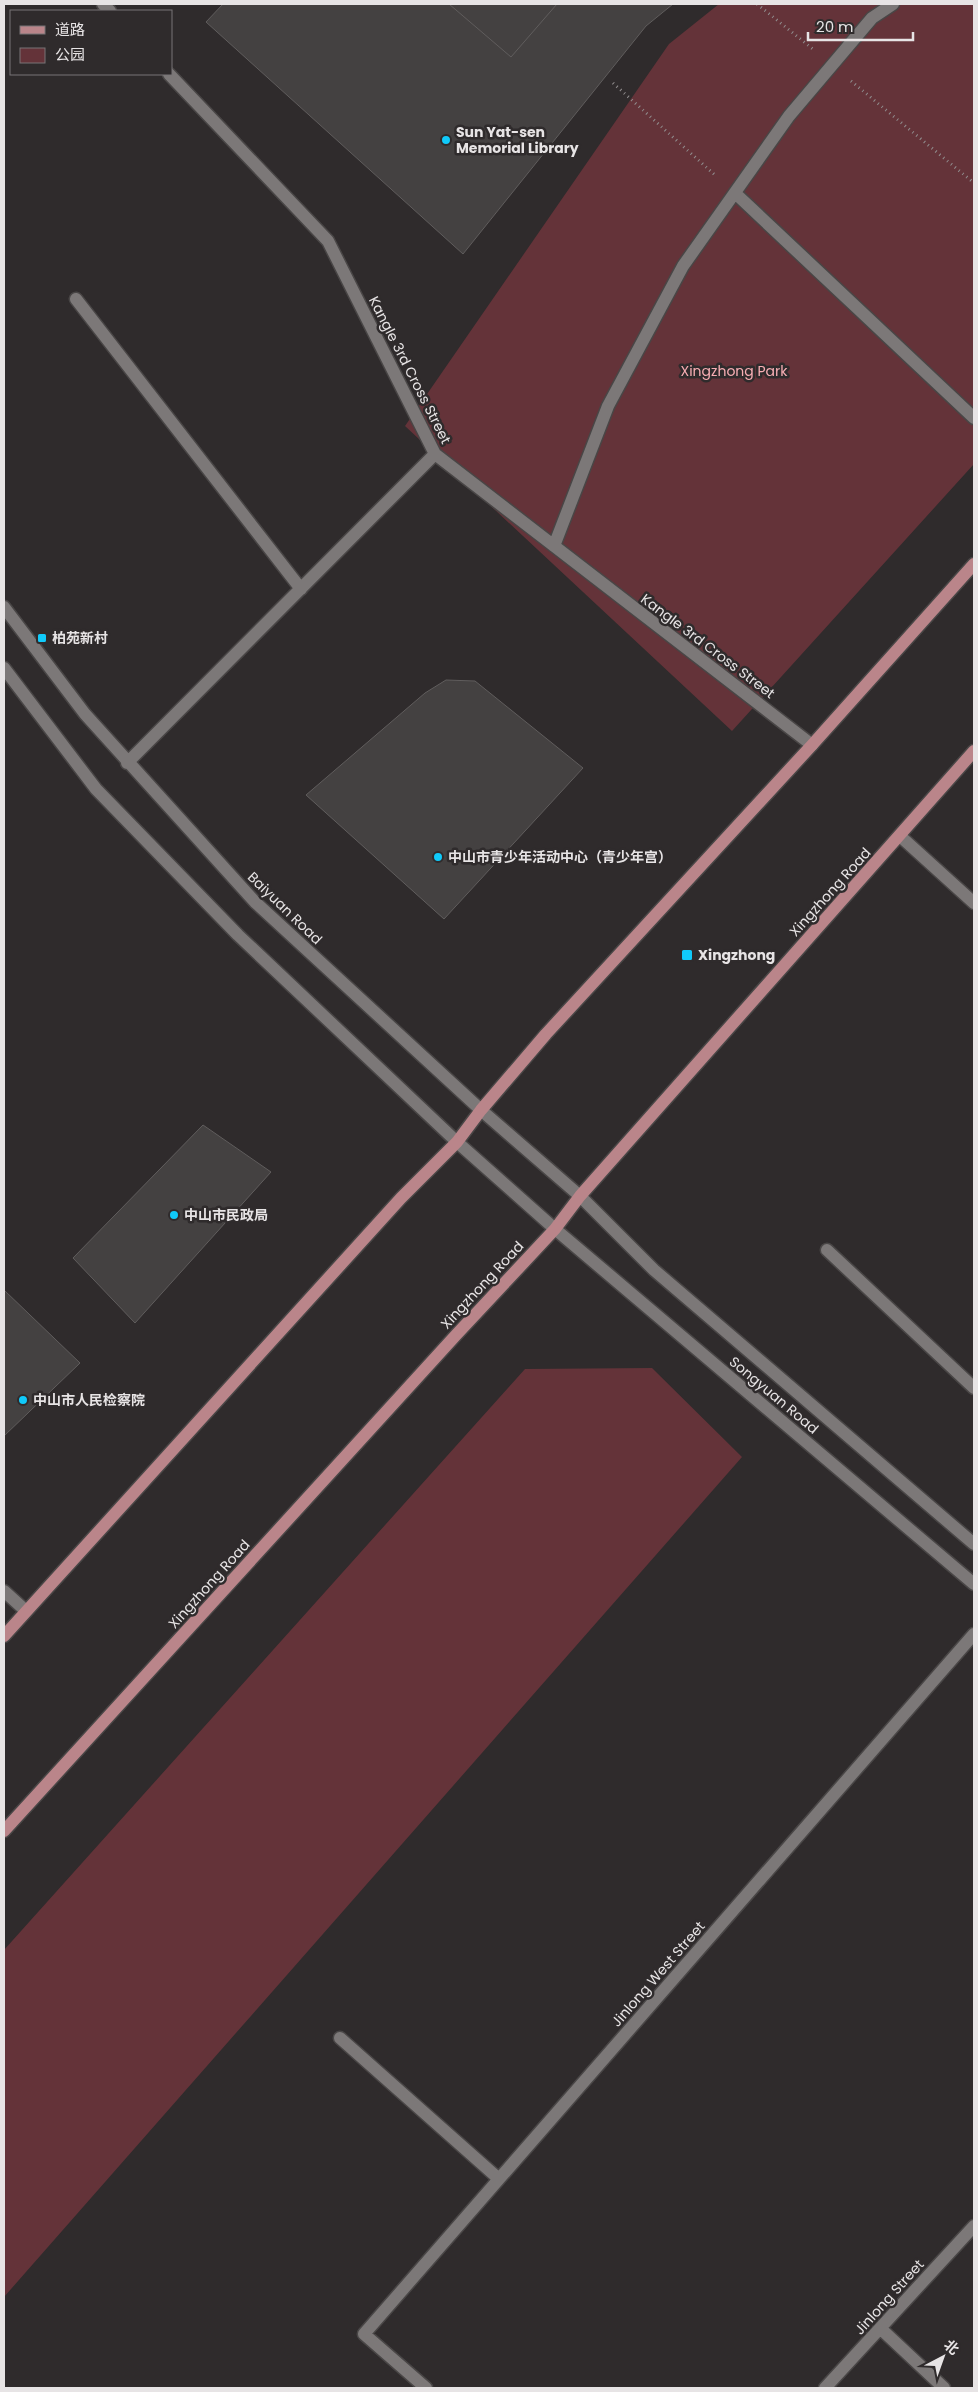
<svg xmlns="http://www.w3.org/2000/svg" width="978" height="2392" font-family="Poppins,'Noto Sans SC',sans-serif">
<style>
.green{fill:#643339}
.building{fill:#444141;stroke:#605d5d}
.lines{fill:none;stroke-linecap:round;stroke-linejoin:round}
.minor-casing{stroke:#494646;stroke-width:15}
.major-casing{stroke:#494646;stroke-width:15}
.path{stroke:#918d8e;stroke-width:3;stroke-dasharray:1 4;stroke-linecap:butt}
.minor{stroke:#7c7878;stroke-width:12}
.major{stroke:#ba858a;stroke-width:12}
.poi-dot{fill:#10cafa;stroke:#2f2b2c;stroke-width:2}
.labels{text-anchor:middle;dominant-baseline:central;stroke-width:5;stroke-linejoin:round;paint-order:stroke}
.poi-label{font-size:14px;font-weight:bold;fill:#e7e4e5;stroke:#2f2b2c;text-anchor:start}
.street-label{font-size:14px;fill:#e7e4e5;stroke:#2f2b2c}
.park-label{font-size:14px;fill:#f7adb3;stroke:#2f2b2c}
</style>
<rect width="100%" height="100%" fill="#2f2b2c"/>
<!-- green -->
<path class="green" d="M719,4H974V464L732,731L405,426L669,44Z
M652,1368L742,1457L4,2297V1950L525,1369Z"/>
<!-- building -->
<path class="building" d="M223,4H673L646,26L463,254L206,22Z
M449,4H557L511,57Z
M446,680L475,681L583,768L444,919L306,795L425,693Z
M203,1125L271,1172L135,1323L73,1258Z
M4,1290L80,1363L4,1436Z"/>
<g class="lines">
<!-- minor casing -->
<g class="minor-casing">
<path id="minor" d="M103,4L110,11
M169,74L328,241L435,454L812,745
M735,193L974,418
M76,299L301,589
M554,546L608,406L683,266L789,116L872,18L893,4
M4,607L85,714L255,902L481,1110L580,1196L654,1270L974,1544
M4,668L96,789L238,935L457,1142L555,1229L974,1584
M127,763L435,454
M900,836L974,903
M827,1250L974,1388
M4,1591L26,1611
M340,2038L499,2179
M880,2328L944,2388
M426,2388L364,2334L974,1634
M825,2388L974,2226"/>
</g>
<!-- major casing -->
<g class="major-casing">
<path id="major" d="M4,1636L401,1198L457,1142L481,1110L546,1034L812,745L974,564
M4,1831L456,1335L555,1229L580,1196L974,751"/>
</g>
<!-- path -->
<path class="path" d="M757,4L814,50
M851,81L974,183
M613,83L716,176"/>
<!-- minor -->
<use href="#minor" class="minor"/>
<!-- major -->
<use href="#major" class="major"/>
</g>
<!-- markers -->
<g class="poi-dot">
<circle cx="446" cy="140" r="5"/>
<rect x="37" y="633" width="10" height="10" rx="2.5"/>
<circle cx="438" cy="857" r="5"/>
<rect x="681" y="949" width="12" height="12" rx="2.5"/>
<circle cx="174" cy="1215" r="5"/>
<circle cx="23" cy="1400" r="5"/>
</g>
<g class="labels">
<!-- poi labels -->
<g class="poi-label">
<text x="456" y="132">Sun Yat-sen<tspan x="456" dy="16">Memorial Library</tspan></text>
<text x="52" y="638">柏苑新村</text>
<text x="448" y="857">中山市青少年活动中心（青少年宫）</text>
<text x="698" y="955">Xingzhong</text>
<text x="184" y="1215">中山市民政局</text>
<text x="33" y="1400">中山市人民检察院</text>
</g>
<!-- street labels -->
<g class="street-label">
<text transform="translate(410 370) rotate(63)">Kangle 3rd Cross Street</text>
<text transform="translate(708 646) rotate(37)">Kangle 3rd Cross Street</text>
<text transform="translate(830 892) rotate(-48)">Xingzhong Road</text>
<text transform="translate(285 908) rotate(44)">Baiyuan Road</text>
<text transform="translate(482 1285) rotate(-47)">Xingzhong Road</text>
<text transform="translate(774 1395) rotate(40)">Songyuan Road</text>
<text transform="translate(209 1584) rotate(-48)">Xingzhong Road</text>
<text transform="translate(658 1974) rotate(-49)">Jinlong West Street</text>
<text transform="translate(889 2297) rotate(-48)">Jinlong Street</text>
</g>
<!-- park labels -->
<g class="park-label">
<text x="734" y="371">Xingzhong Park</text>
</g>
</g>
<!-- border -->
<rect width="978" height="2392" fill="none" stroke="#e7e4e5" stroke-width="10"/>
<!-- legend -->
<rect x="10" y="10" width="162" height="65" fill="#2f2b2c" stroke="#797576"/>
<rect x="20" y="26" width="25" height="8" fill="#ba858a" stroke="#797576"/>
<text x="55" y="35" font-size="15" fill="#e7e4e5">道路</text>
<rect x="20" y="48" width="25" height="15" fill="#643339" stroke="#797576"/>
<text x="55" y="60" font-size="15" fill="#e7e4e5">公园</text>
<!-- north arrow -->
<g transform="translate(943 2357) rotate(41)" stroke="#2f2b2c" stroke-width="4" paint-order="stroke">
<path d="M0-4L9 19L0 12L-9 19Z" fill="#e7e4e5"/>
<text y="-8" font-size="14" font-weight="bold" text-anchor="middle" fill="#e7e4e5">北</text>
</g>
<!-- scale -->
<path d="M808 32v8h105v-8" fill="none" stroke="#e7e4e5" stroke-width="2.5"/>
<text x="816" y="32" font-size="15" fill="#e7e4e5" stroke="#2f2b2c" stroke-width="4" paint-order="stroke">20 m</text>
</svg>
